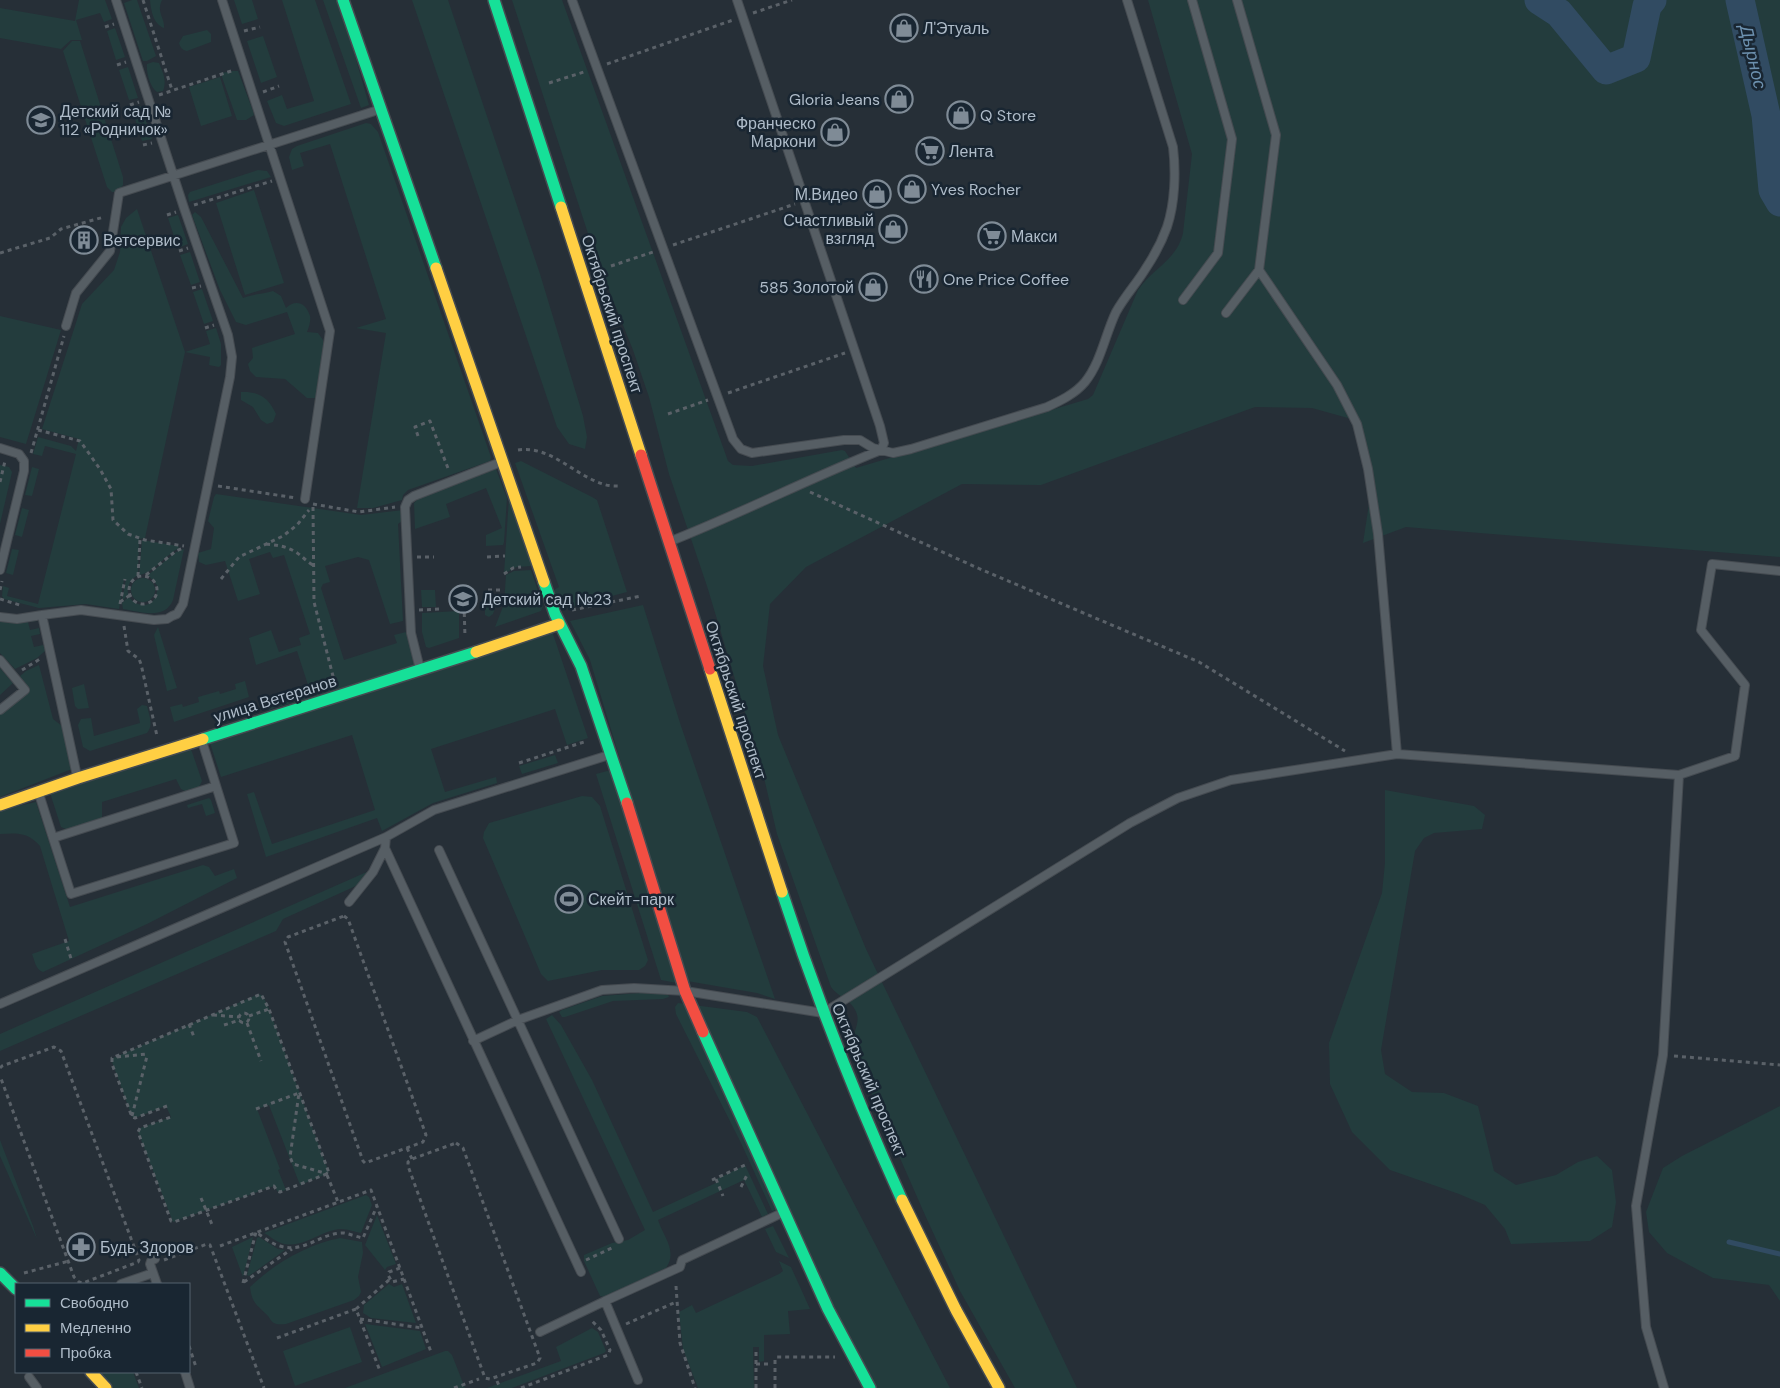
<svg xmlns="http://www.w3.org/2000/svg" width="1780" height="1388" font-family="'DM Sans',sans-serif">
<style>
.green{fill:#233c3d}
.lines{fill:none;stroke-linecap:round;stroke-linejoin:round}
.stream{stroke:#314b62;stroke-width:5}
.river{stroke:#314b62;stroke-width:29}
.lane-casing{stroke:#454b51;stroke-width:10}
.fast-casing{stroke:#454b51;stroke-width:14}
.slow-casing{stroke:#454b51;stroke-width:14}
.jam-casing{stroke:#454b51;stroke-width:14}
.path{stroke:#5a6168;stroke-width:3;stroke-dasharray:4 4;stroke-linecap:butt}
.lane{stroke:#565e64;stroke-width:8}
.fast{stroke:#16e098;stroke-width:11}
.slow{stroke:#ffcf43;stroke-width:11}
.jam{stroke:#f24e42;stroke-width:11}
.labels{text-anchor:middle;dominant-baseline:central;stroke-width:5;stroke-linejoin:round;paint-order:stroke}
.poi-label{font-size:16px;fill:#afbcc9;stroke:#192632;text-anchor:start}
.street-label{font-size:16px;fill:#afbcc9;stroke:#192632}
.water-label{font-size:18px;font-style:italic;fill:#6d91af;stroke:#192632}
</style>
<rect width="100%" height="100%" fill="#262f37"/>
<!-- green -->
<path class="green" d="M79,0H105L112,19L104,22L100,13L76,20L82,40H71L61,49L0,38V8L75,21Z
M132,0H137L156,56L147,61H143L124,3Z
M150,0H162C156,13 165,17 164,28C153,24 151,10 150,0Z
M234,0H252L258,19L242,24Z
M282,0H315L351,104L284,126L276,123L267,101L282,95L287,109L314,101Z
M323,0H339L369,105L361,108Z
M412,0H448L540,274L583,416L587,437L585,449L569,444L557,427Z
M512,0H562L728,461L733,465L752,466L842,450L845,451L856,468L1088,399L1093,395L1138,290C1153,268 1177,260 1183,233L1192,154L1148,0H1780V557L1406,527L1363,543L1371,491L1355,420L1312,408L1255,407L1041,485L962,484L806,567L770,604L763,666L778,735L866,949L1077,1388H1015L960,1291L925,1215L860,1067C857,1057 853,1046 854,1036C856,1025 861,1019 854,1008C849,999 837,996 831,987L777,834L762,769L707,586L669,474L649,397L633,350L596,258Z
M115,28L125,57L116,60L107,31Z
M207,30L211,34V42L187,51C182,50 180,47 179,43L183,36Z
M263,36L277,77L261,83L247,41Z
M72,41H80L123,177V185L118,192H112L107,187L63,51Z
M153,62L159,63C163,73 167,80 163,91L157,92C150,87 146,72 147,64Z
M128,67L138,98L129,100L119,70Z
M233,71H238L253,111L254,115L246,120H237L222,77V73Z
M220,77L232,116L201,126L189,87Z
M141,106L152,139L142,141L132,109Z
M366,123L371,124L378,132L491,457L490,461L408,490L403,495L402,500L373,508H357L386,333L356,328L386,319L330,144L300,153L304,166L292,170L289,157L292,149L297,146Z
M258,170L267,171L271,177L189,202L188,195L190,192Z
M254,190L284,283L245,295L216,203Z
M137,209L185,352L210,344L206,331L216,328L221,344V365L219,367L209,365L210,357L185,352L145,538L139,539L138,575C130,580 127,585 128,595L122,601L126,579H124L119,609L86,604L39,608L4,599L2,596L3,586L9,588L7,596L38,604L76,454L45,446L42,456L33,454L38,437L71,446L76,451L79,439L42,429L82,304L114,270L120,252L121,227L126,218Z
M195,212L201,217L243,298C252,294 263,294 273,291L281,296L286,308C295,299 306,302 310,316C311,321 309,327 307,332L318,333L323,340L324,355L317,398H307L285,379L256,377L250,371L248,364L253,358L252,348L295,334L287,312L246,325L236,322L220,290L192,215Z
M178,215L188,244L178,248L168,218Z
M190,252L200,282L191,285L180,255Z
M202,289L213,321L204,324L193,292Z
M0,316L61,330L26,444L0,437Z
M241,392C259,391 269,398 276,414L273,422L267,424L261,420L253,407L241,400Z
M521,461L592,497L597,500L627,592L559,610L554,590L559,587L515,463Z
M0,465L9,467L12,472L0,524Z
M32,467L39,469L32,496L25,495Z
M496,469L507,498L504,542L503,545L486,546V535L502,528L486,488L446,504L450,517L415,529L414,503L418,499Z
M216,494L361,515L403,510V520L398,524L403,621L390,624L369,560L358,557L325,566L330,582L323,584L321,588L344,660L397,643L394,635L406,632L416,665L269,710L267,704L309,691V688L297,651L256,665L249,638L271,630L279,652L301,645L299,638L310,634L284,555L273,558L270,552L249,559L260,594L238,601L225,561L206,565L199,562L198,553L211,549L214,528L208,521L214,497Z
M509,497L532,566L516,567L504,574Z
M22,508L29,510L22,537L15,535Z
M142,540L178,546L179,548C165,555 154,573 139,575Z
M12,549L19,550L13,575L6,573Z
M184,549L173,600C165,620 141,612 123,609L122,603L128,597C131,599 134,603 138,604C151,609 159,596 157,585L148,575L176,552Z
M531,570L543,606L541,611L495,627L504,604L506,575L514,571Z
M131 590a12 12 0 1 1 24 0a12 12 0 1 1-24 0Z
M421,590H435L436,607H422Z
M489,596H497L498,600L493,614L489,617L485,615V605L489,604Z
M643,605L681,726L775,999L757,993L687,981L590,660L570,621Z
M459,611V638L429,648L426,647L422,632V613Z
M36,619L37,621L28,622L30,630L39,628L40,634L31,636L34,647L43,645L45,648V651L37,658L15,669L0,653V621Z
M158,627L177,688L167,691L154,635Z
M552,631L588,738L567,745L555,709L431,749L445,792L496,777L497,783L433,803L382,831L377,818L266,857L247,794L254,792L272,844L375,810L352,735L221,777L210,743Z
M39,665L53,719L62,726L72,769L0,797V714L30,689L20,676L26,671Z
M0,668L13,683L0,695Z
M245,681L249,697L174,722L170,707L182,704L183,707L199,702L198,697L219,691L220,694L236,689L235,684Z
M84,684L89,708L78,709L75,706L72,688Z
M142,705L147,706C149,715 154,725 147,733L90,751L83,747L78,725L81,719L91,718L94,736L140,723L137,709Z
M191,749L202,781L198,789L187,792L181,789L176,779L102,802V819L68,830L61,827L50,793Z
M555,755L558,763L522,774L519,766Z
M611,770L677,983L661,980L596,774Z
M1385,790L1474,806L1485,815L1482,829L1434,833L1424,838L1415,851L1381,1050L1385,1074L1412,1092L1444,1093L1478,1106L1494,1171L1516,1185L1556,1175L1578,1162L1597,1156L1612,1170L1616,1202L1612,1227L1590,1241L1511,1244L1505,1229L1485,1205L1459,1194L1390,1170L1352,1132L1330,1084L1329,1043L1382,893L1385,863Z
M582,796L592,797L600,806L648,960L645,966L639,970H602L548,981L541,974L483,838L484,832L489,823Z
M209,798L211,800L215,813L206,816L202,804L188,808L187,805Z
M36,802L70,907L203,865L209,867L215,876L234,869L237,878L147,924L43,972C35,969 35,961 32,954L69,941L40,846C28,832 17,833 0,834V810Z
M369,871L358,885L283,919L276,931L0,1051V1034Z
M640,993L668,994L669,997L663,999L613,1001L565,1017H562L559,1012L562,1010L602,996Z
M259,994L263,996L269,1009L329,1173L300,1185L269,1105L257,1109L280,1169L278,1170L286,1190L278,1192L274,1186L173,1222L138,1132L140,1128L171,1117L166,1106L135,1118L132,1117L111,1059Z
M678,1003L747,1012L757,1017L950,1388H866L775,1210L772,1211L741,1143L676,1014L675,1007Z
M552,1015L561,1025L592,1080L653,1212L718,1182L717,1179L745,1165L768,1214L762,1217L744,1180L658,1220C663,1236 678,1251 666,1268L604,1297L600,1296L584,1261V1255L612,1243L628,1240L645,1230L546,1019Z
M1780,1106V1301L1769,1285L1713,1278L1667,1253L1649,1232L1646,1212L1663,1168L1682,1156Z
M0,1140L33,1226L37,1239L0,1156Z
M366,1195L369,1197L372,1205L361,1233C355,1232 348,1229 341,1229C320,1230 303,1250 281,1243C275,1241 270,1236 264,1233Z
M377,1215L396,1264L387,1267L385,1270L365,1245Z
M773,1226L789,1258L776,1252L765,1229Z
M253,1237L243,1277L232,1247Z
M259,1237L278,1249L285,1250L249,1276L247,1275L257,1238Z
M340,1238L362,1242L363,1253L358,1277L361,1292L359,1296L354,1300L286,1324C282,1324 277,1325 274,1323C270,1321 270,1317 266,1314C256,1304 252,1303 250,1287C275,1263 306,1245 340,1238Z
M779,1261L791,1267L810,1309L788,1311L790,1334L764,1335V1361L759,1362V1347H753L754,1388H698L683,1349L679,1312L692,1305L696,1313L779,1274L783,1271Z
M389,1284L394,1287L402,1284L416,1323L371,1318L363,1313L364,1305Z
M365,1324L420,1331L426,1349L382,1367Z
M350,1327L362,1362L295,1386L283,1351Z
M592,1328L598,1332L606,1351L604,1353L512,1388H487L561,1361L556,1347Z
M445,1351H448L452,1355L465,1388H345Z
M99,1372H133L139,1388H113Z"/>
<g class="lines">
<!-- stream -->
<path class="stream" d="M1729,1242L1780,1254"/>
<!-- river -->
<path class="river" d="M1539,0L1559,13L1606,70L1636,58L1647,6L1652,0
M1740,0L1766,115L1773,190L1780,202"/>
<!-- lane casing -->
<g class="lane-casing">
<path id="lane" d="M222,0L330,331L305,499
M572,0L733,439L741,449L752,453L844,440H860L873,448L893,453L911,449L1047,407C1060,401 1075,394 1085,382C1101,362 1105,335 1116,312C1125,296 1137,283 1146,268C1154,256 1162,241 1167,227C1175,203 1176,172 1173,147L1127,0
M737,0L804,198
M1237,0L1276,135L1259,270L1337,385L1357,424L1368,469L1378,534L1397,754
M1183,300L1218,253L1232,139L1192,0
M1226,313L1259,270
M66,326L76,293L110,251L119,193L378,110
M0,448L19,454L24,461V471L0,570
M671,541C742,513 810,478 881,450L884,443L880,426L805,203
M0,617L17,619L42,615
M0,660L25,690L0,710
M420,669L411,633L405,507L408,500L414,496L501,462
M1679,775L1735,756L1745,685L1701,630L1712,564L1780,571
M77,776L42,615L81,610L154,620L167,619L172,616L177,614L183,604L230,377L232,357L228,335L184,208L116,0
M39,794L53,838L216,786
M386,837L434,810L609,755
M53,838L71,894L234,843L202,741
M439,850L619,1239
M349,902L373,872L385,848
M0,1004L386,837L385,848L581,1272
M473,1041L518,1020L602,990L634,988L685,991L823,1013L1130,823L1178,798L1231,780L1397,754L1679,775L1663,1055L1636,1206L1646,1327L1664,1388
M155,1259L151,1261L150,1264L157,1284
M121,1284L153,1273
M540,1332L605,1301
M185,1372L190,1388
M29,1377L37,1388
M638,1380L605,1301L680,1267L682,1260L782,1213"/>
</g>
<!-- fast casing -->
<g class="fast-casing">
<path id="fast" d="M343,0L436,268
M494,0L561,207
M544,582L555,614L581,666L627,803
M203,739L476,652
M782,892C816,997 856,1099 902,1200
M703,1032L828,1309L870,1388
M0,1273L16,1289"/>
</g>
<!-- slow casing -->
<g class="slow-casing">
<path id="slow" d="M561,207L641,455
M436,268L544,582
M476,652L559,624
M710,669L782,892
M0,805L78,778L203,739
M902,1200L956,1310L999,1388
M91,1372L106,1388"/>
</g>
<!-- jam casing -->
<g class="jam-casing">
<path id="jam" d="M641,455L710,669
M627,803L685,991L703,1032"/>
</g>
<!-- path -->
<path class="path" d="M143,0L172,90
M753,13L792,0
M105,27L114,24
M244,31L260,27
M607,64L733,20
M117,65L126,62
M549,83L587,71
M263,92L279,86
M159,95L234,70
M130,105L139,102
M143,145L152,143
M194,205L272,181
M167,215L176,212
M673,245L795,204
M179,251L188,248
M0,253L50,238L61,229L104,217
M611,266L653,252
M192,288L201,286
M205,328L214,325
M728,393L845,353
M668,414L708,400
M38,430L80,441L100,469L111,489L113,520L128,534L145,540L184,546
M418,436L415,427L430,421L449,471
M518,450C550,445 574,475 603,484C608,486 614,486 619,486
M31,453L64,336
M0,482L5,461
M218,486L296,498
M810,492L980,569L1199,662L1345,751
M313,504L359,512L395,507
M313,507L314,602L334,680
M266,544C276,545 285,546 294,551C301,555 306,561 313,565
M417,557H434
M487,557L505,556
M504,574L513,568L521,567
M146,575L176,551L183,548
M129 590a14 14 0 1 1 28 0a14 14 0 1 1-28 0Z
M138,576L140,539
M221,579L239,557L283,536L297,525L309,510
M0,590L2,581
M488,590H503
M0,599L23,606
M120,602L130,595
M120,604L125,579
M464,605L465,637
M419,610L441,609
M572,610L641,596
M124,626L128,651L139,659L141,664L157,736
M22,670L40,659
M519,763L587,741
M344,916L348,919L426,1135L423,1142L365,1163L363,1161L285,942L288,937Z
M65,939L72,962
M239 1018a5 5 0 1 1 10 0a5 5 0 1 1-10 0Z
M213,1015L239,1017
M249,1016L269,1009
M247,1023L261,1061
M189,1024L194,1037
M224,1025L240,1020
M1674,1056L1780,1065
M117,1057L147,1054
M0,1068L2,1066L54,1047L61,1051L139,1260L138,1262L83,1283L79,1282L74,1277L0,1076
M167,1106L135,1118L132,1117L112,1064V1058L261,994L269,1009L329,1173L280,1192L277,1191L274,1186L174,1222L171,1221L138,1132L140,1128L171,1117
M256,1109L299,1093L290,1157L293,1164L328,1174
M132,1116L147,1056
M456,1143L463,1148L540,1358L537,1363L490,1379L485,1378L408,1166V1162L412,1159Z
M407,1148L412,1159
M327,1175L338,1202
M716,1179L723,1196
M712,1180L745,1165
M741,1187L748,1173
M201,1198L213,1227
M220,1246L371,1190L431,1352
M164,1260L207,1244L210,1245L264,1388
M586,1260L614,1247
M400,1268L389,1272L388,1275L392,1282L404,1279
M24,1273L69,1261
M244,1282L292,1249
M243,1283L256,1232C263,1237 272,1244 280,1246C305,1254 321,1232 344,1233C350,1234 357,1237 363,1238L377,1206
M676,1286L680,1343L695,1388
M356,1309L390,1279
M360,1319L422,1328
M626,1324L676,1302
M277,1338L356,1309L380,1371
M189,1346L196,1367
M756,1352V1388
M756,1364H768
M136,1372L142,1388
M497,1381L500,1388
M454,1388L479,1379
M521,1388L608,1355L610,1350L601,1330L590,1319
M775,1388V1359L777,1357H835"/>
<!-- lane -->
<use href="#lane" class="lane"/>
<!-- fast -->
<use href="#fast" class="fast"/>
<!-- slow -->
<use href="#slow" class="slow"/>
<!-- jam -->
<use href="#jam" class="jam"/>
</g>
<!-- icons -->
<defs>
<g id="shop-ring" transform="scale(1.4375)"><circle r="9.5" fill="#192632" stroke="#7f8b96" stroke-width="1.5"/><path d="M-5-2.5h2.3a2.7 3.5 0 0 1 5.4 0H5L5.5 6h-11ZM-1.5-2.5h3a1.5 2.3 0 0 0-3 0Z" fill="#7f8b96"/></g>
<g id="school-ring" transform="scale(1.4375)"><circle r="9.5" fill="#192632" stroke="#7f8b96" stroke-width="1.5"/><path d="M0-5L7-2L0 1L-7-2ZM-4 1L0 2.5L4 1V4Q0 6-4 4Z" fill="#7f8b96"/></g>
<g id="supermarket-ring" transform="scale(1.4375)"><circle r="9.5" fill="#192632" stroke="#7f8b96" stroke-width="1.5"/><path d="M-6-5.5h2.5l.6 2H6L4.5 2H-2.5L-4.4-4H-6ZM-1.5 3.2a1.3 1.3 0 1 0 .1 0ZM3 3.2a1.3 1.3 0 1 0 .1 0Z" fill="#7f8b96"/></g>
<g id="building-ring" transform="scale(1.4375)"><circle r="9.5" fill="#192632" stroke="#7f8b96" stroke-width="1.5"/><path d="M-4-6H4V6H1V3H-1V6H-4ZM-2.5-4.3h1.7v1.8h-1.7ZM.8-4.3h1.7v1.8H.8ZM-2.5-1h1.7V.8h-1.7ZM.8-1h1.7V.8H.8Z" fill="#7f8b96"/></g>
<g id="restaurant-ring" transform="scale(1.4375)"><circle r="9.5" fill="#192632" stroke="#7f8b96" stroke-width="1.5"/><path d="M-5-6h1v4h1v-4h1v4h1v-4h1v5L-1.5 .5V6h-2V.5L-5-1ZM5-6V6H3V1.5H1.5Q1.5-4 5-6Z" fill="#7f8b96"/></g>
<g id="stadium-ring" transform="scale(1.4375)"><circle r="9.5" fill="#192632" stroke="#7f8b96" stroke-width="1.5"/><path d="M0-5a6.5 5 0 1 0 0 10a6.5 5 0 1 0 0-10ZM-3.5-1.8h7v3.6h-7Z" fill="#7f8b96"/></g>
<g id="pharmacy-ring" transform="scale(1.4375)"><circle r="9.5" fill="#192632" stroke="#7f8b96" stroke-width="1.5"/><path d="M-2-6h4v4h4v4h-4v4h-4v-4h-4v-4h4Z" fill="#7f8b96"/></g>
</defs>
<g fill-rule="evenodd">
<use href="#shop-ring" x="904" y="28"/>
<use href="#shop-ring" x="899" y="99"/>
<use href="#shop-ring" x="961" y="115"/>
<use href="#school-ring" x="41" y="120"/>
<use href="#shop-ring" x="835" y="132"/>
<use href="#supermarket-ring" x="930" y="151"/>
<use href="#shop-ring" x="912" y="189"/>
<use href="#shop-ring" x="877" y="194"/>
<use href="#shop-ring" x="893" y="229"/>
<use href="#supermarket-ring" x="992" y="236"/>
<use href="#building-ring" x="84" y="240"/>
<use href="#restaurant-ring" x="924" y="279"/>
<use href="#shop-ring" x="873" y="287"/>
<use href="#school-ring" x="463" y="599"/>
<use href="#stadium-ring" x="569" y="899"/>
<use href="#pharmacy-ring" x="81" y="1247"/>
</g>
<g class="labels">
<!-- poi labels -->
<g class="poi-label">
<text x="923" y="28">Л'Этуаль</text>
<text x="880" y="99" text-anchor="end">Gloria Jeans</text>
<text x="60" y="111">Детский сад №<tspan x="60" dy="18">112 «Родничок»</tspan></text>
<text x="980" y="115">Q Store</text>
<text x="816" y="123" text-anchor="end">Франческо<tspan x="816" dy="18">Маркони</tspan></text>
<text x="949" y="151">Лента</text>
<text x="931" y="189">Yves Rocher</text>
<text x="858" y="194" text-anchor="end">М.Видео</text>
<text x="874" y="220" text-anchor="end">Счастливый<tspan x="874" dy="18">взгляд</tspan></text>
<text x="1011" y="236">Макси</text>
<text x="103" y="240">Ветсервис</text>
<text x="943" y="279">One Price Coffee</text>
<text x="854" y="287" text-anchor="end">585 Золотой</text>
<text x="482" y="599">Детский сад №23</text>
<text x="588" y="899">Скейт-парк</text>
<text x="100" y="1247">Будь Здоров</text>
</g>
<!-- street labels -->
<g class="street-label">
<text transform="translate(612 314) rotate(72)">Октябрьский проспект</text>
<text transform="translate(275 699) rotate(-17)">улица Ветеранов</text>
<text transform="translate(736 700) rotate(72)">Октябрьский проспект</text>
<text transform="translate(869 1080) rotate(67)">Октябрьский проспект</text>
</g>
<!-- water labels -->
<g class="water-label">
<text transform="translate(1753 57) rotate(77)">Дырнос</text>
</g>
</g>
<!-- legend -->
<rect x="15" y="1283" width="175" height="90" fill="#192632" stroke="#55626e"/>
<rect x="25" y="1299" width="25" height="8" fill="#16e098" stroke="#55626e"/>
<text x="60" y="1308" font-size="15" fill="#afbcc9">Свободно</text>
<rect x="25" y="1324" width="25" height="8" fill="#ffcf43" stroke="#55626e"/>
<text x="60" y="1333" font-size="15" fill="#afbcc9">Медленно</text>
<rect x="25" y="1349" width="25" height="8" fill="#f24e42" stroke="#55626e"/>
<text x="60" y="1358" font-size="15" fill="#afbcc9">Пробка</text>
</svg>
